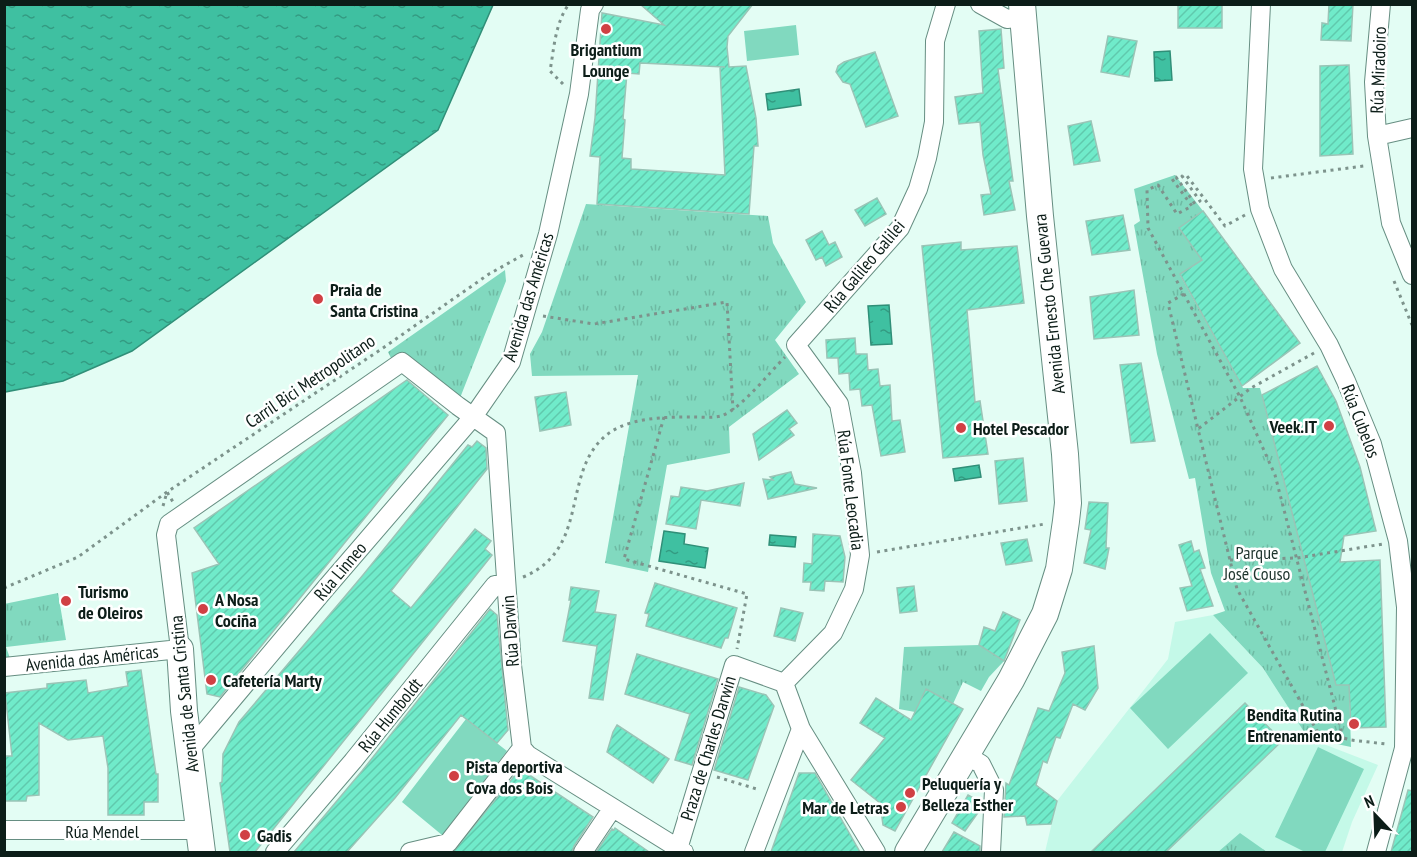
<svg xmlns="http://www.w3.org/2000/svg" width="1417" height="857" font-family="'PT Sans Narrow',sans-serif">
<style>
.built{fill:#c4f9e8}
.grass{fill:url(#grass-tufts)}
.garden{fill:#81d9bf}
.water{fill:url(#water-ripples);stroke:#308f78;stroke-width:1.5}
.building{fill:url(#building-hatch);stroke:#9ac4b6;stroke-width:1.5;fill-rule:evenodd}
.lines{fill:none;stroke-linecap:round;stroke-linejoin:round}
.street-casing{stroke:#668e82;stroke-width:20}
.secondary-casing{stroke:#668e82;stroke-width:28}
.path{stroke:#7d938c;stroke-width:3;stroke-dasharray:3 4.5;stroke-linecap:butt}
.street{stroke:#fff;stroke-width:18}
.secondary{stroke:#fff;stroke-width:26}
.poi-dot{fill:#d04044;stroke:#fff;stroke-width:2}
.labels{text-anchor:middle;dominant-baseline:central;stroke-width:5;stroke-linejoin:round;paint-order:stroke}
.poi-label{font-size:18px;font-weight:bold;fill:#0c1d18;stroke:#fff;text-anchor:start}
.street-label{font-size:18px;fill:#0c1d18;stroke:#fff}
.park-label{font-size:18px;fill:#1e342d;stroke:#fff}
</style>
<defs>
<pattern id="grass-tufts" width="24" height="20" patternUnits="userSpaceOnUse" patternTransform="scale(1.5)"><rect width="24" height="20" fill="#81d9bf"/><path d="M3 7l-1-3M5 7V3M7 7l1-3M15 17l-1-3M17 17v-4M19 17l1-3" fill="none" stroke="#6ebaa3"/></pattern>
<pattern id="water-ripples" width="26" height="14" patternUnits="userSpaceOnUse" patternTransform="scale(1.5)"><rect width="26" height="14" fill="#3fc0a1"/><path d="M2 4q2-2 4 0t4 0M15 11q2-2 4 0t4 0" fill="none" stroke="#339b82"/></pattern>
<pattern id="building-hatch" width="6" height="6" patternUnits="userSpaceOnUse" patternTransform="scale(1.5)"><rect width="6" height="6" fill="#70ebca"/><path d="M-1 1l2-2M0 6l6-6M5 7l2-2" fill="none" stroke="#60c9ad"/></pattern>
</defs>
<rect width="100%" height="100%" fill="#e3fdf4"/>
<!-- built -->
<path class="built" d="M1213,615L1263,668L1308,738L1378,765L1352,822L1342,852H1045L1057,801L1168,659L1175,622Z"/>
<!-- grass -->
<path class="grass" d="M1175,175L1203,211L1179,228L1202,260L1180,275L1243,388H1260L1336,685H1349L1351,747L1308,738L1263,668L1213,615L1225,611L1211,573L1195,478L1189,479L1157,354L1134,225L1140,221L1134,189Z
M586,204L768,216L773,243L806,302L775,340L799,374L729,427L730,453L667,465L648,572L605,563L638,375L532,376L530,354L542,332Z
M505,270L506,281L460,398L400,356L391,358L388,352Z
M58,593L66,640L6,647L11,661H5L4,604Z
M979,645L1004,661L989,677L981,691L963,682L953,704L915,712L899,709L904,647Z
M1240,833L1267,852H1218Z"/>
<!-- garden -->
<path class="garden" d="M796,25L799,55L747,61L744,31Z
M1210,633L1248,673L1168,749L1130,708Z
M466,719L507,751L442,835L402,802Z
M1318,747L1364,769L1325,852H1305L1275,837Z"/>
<!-- water -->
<path class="water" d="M5,4H493V5L438,130L132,351L63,381L5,392Z
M1170,51L1172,80L1155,81L1154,52Z
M799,89L801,105L768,110L766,94Z
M889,305L892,344L871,345L868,306Z
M979,465L981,477L955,481L953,469Z
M664,531L685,534L684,544L708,548L705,568L659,561Z
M770,535L796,537L795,547L769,545Z"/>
<!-- building -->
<path class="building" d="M640,4H753L728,36L727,47L729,67L746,66L756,118L758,146H754L749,214L597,204L600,157L590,156L595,118L602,13L664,25ZM640,63L725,67H720L725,175L631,169V159L622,158L625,120L623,119L627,73L639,74Z
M1178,4H1222V28H1178Z
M1329,4H1353L1351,41L1321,40L1322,23L1328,24Z
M1001,29L1004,68L998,69L1013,181H1009L1015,210L984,215L981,195L991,194L983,155L980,122L959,124L955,97L983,93L979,31Z
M1108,36L1137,41L1129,77L1101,72Z
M875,52L898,116L866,127L850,84L843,82L836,72L838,66L844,62Z
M1349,65L1353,154L1320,156V66Z
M1091,121L1100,161L1074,165L1068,126Z
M877,198L886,214L865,226L855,210Z
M1203,211L1300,343L1242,386L1180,274L1202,260L1179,228Z
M1123,215L1130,250L1092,255L1086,221Z
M822,231L829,245L835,242L842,257L826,266L822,257L816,260L806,240Z
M961,242V250L1017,246L1024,303L967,310L975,402L980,401L988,454L943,458L922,246Z
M1134,290L1139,335L1094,339L1090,297Z
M855,338L856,354H867L868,370L878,369L880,386L890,385L892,421L900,420L905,452L881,456L872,405L862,406L860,389L850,390L849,373L839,374L838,358H827L826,340Z
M1141,363L1155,441L1131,443L1120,365Z
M1317,366L1336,401L1360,467L1376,531L1344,536L1340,562L1380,560L1386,727L1351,728L1349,685H1336L1262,395Z
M407,380L448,415L220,697L207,694L192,573L219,564L194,528Z
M566,392L571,425L540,431L535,397Z
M787,410L797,423L789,429L794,435L759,460L753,434Z
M477,441L486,448L487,469L391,591L411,608L475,529L491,541L485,549L492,555L255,852H230L220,783L222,782L223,754L239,722L363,575L468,445L472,447Z
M1023,458L1027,501L999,504L995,461Z
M791,472L795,484L817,488L768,499L763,479L773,480L770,477Z
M744,483L740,506L701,500L696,529L666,524L671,496L679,497L681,487L707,491Z
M1089,502L1108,503L1106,548H1109L1105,569L1084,563L1091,530L1085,529Z
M813,534L840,536L845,557L843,582L825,581L824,591L810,590L811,582H803L804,563L812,564Z
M1027,539L1032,561L1006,565L1001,543Z
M1191,541L1194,552L1199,550L1205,568L1200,569L1213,606L1187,611L1180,588L1192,586L1179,545Z
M655,583L737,608L728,638H725L721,648L646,626L649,614L645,613Z
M914,586L917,611L900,613L897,588Z
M571,587L599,591L595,612L616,615L603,700L589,698L597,646L563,641L571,600H569Z
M781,608L803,613L795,641L774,636Z
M490,609L497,615L508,730L497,743L461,715L395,798L347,852H294L362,771Z
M1003,612L1020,620L1004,661L979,645L984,627L995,631Z
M1094,646L1098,688L1085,710L1073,704L1060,738L1056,737L1047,763L1043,761L1036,785L1057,801L1051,824L1027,825L1025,816L1004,817L1006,783L1009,785L1038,708L1049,711L1065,673L1062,652Z
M637,654L718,679L692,765L675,760L690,714L625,694Z
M141,670L156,774H158V802H144V815H108V768L103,736L68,740L39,723V795L27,796L26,801H4V756H12L5,693L47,688V684L86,680L88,693L128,686L126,672Z
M739,687L766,695L774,706L748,780L714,770Z
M926,689L963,709L895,831L883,825L880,803L851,780L885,738L860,723L876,698L911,720Z
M1245,703L1282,741L1166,852H1091Z
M617,725L669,759L653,783L607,752L613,732Z
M520,769L593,817L574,846L572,852H453Z
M799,773H815L860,852H771Z
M1408,790L1413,791V852H1391Z
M968,795L982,803V807L965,831L952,823Z
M615,828L649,852H596L612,829L614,830Z
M954,832L980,846V852H942Z"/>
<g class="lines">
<!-- street casing -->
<g class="street-casing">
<path id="street" d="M980,4L1007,19L1023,17
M1261,4L1253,169L1260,209L1283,269L1329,345L1346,381L1372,444L1398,541L1406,607L1404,748L1376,852
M1381,4L1374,82L1377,136L1391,223L1412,275
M1377,136L1412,128
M4,667L180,649L166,535L169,524L402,362L458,406L496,433L512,665L522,748L528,755L684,852
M784,683L833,633L854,589L860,555L852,473L839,404L796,345L900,228L918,189L927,158L934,122L935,41L946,4
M784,683L801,729L876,852
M188,752L325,589L473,417L511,362L548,234L579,94L590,10L594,4
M966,755L981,764L994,790L991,852
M4,830H199
M678,849L734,665L784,683
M275,852L353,761L495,585L506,584
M410,852L448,843L522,748
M583,852L612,809
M754,852L801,729"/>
</g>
<!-- secondary casing -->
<g class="secondary-casing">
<path id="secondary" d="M180,649L184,711L202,852
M908,852L1011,680L1045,614L1059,569L1066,521L1068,503L1065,454L1040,216L1022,4"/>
</g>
<!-- path -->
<path class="path" d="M563,84L550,71C554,49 555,23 569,4
M1271,178L1364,166
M1245,215L1225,226L1187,176H1182L1200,201L1195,204L1176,177L1172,179L1192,206L1177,214L1158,185L1147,190L1148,228L1240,397L1275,475L1343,738
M1394,281L1412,325
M1184,294L1168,303L1198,429
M543,316L594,324L727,302L733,410
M1314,353L1251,388L1198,429L1237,589L1317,731L1351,740L1386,744
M664,417L624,559L747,594L737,649
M163,506L167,492L173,502
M877,552L1045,524
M1230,560L1297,558L1383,544
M523,577C589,550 562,478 602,439C624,417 664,417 693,417C702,417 713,418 721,416C740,410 770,372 785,357
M4,588L78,557L167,492L383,348L489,274L523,255
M717,777L760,790"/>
<!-- street -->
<use href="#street" class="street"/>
<!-- secondary -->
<use href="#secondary" class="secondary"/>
</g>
<!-- markers -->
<g class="poi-dot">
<circle cx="606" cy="29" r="6"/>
<circle cx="318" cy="299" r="6"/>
<circle cx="1329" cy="426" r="6"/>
<circle cx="961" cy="428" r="6"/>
<circle cx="66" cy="601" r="6"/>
<circle cx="203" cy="609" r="6"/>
<circle cx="211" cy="680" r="6"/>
<circle cx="1354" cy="724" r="6"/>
<circle cx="454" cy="776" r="6"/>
<circle cx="910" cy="793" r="6"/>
<circle cx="901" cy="807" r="6"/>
<circle cx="245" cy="835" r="6"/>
</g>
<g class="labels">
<!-- poi labels -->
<g class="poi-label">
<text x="606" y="49" text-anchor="middle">Brigantium<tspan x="606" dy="21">Lounge</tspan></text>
<text x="330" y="289">Praia de<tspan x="330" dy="21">Santa Cristina</tspan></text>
<text x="1317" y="426" text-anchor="end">Veek.IT</text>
<text x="973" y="428">Hotel Pescador</text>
<text x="78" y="591">Turismo<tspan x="78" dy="21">de Oleiros</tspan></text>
<text x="215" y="599">A Nosa<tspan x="215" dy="21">Cociña</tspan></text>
<text x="223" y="680">Cafetería Marty</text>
<text x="1342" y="714" text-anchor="end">Bendita Rutina<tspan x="1342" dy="21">Entrenamiento</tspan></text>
<text x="466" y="766">Pista deportiva<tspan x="466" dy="21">Cova dos Bois</tspan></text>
<text x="922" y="783">Peluquería y<tspan x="922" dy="21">Belleza Esther</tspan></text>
<text x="889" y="807" text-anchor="end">Mar de Letras</text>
<text x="257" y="835">Gadis</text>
</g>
<!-- street labels -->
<g class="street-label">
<text transform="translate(1378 70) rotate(-88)">Rúa Miradoiro</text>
<text transform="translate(864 266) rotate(-50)">Rúa Galileo Galilei</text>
<text transform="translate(528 297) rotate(-73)">Avenida das Américas</text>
<text transform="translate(1049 304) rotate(-96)">Avenida Ernesto Che Guevara</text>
<text transform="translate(310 381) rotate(-34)">Carril Bici Metropolitano</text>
<text transform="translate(1361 421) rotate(69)">Rúa Cubelos</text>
<text transform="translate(851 490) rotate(83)">Rúa Fonte Leocadia</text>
<text transform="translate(340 571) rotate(-50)">Rúa Linneo</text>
<text transform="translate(510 631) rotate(-94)">Rúa Darwin</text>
<text transform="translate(92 658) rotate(-6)">Avenida das Américas</text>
<text transform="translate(184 694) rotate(-96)">Avenida de Santa Cristina</text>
<text transform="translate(390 715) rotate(-51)">Rúa Humboldt</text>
<text transform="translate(708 748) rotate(-73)">Praza de Charles Darwin</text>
<text x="102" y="831">Rúa Mendel</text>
</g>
<!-- park labels -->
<g class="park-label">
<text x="1257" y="552">Parque<tspan x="1257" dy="21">José Couso</tspan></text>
</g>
</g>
<!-- border -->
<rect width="1417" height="857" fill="none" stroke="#0c1d18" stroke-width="12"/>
<!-- north arrow -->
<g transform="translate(1375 815) rotate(337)" stroke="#ffffff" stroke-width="4.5" paint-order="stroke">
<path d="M0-4.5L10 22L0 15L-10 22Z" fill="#0c1d18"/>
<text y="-9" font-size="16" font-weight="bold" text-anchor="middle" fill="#0c1d18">N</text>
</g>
</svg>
